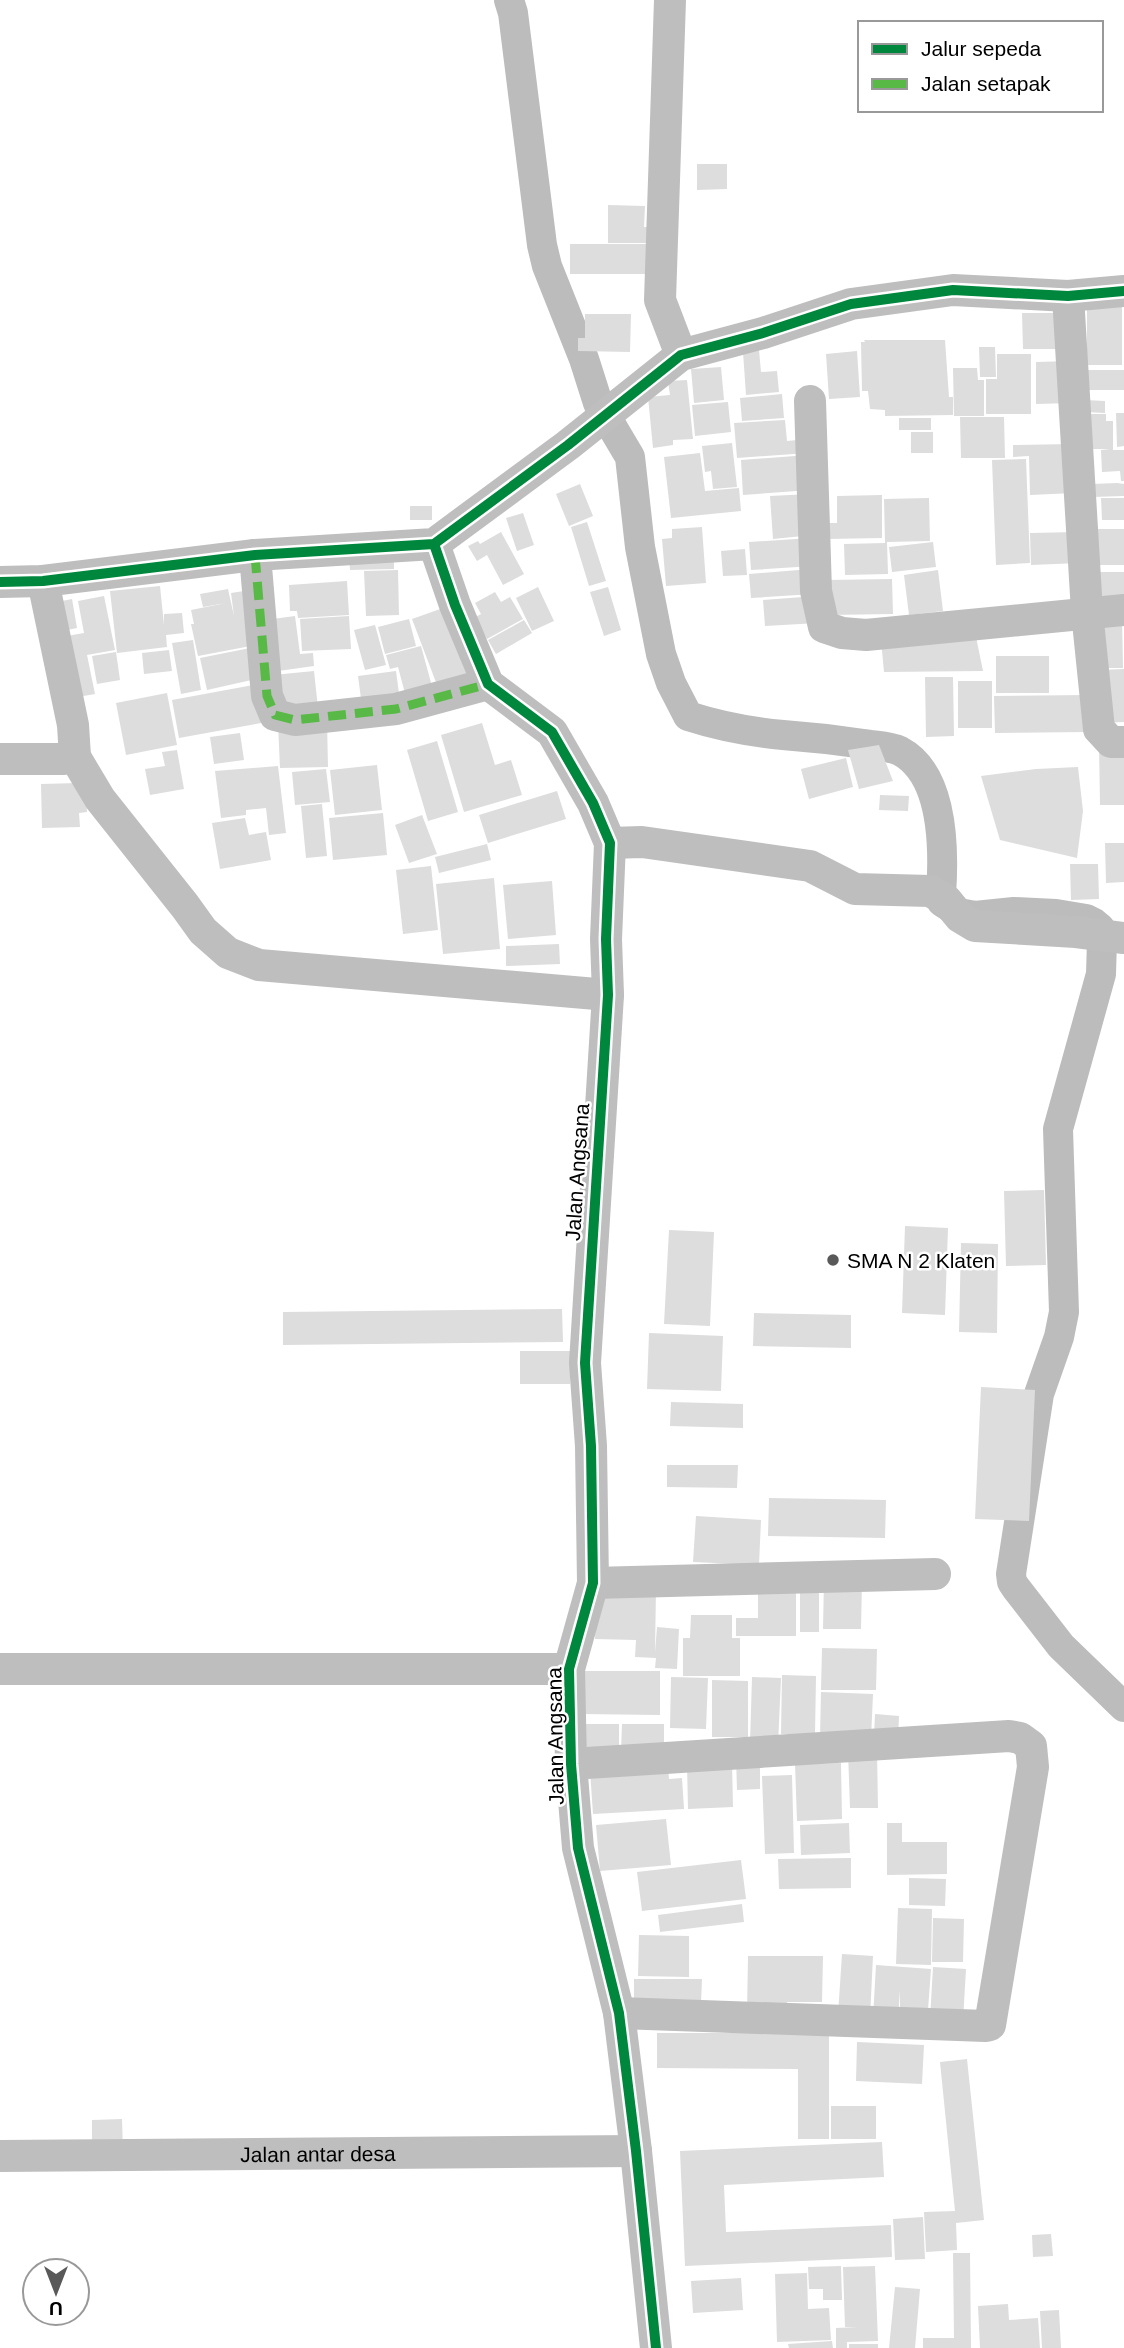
<svg xmlns="http://www.w3.org/2000/svg" width="1124" height="2348" font-family="Arial,sans-serif">
<style>
.lines{fill:none;stroke-linecap:round;stroke-linejoin:round}
.canal{stroke:#bcbcbc;stroke-width:30}
.building{fill:#ddd}
.minor{stroke:#bebebe;stroke-width:32}
.quiet{stroke:#58b947;stroke-width:9;stroke-dasharray:18 9;stroke-linecap:butt}
.cycleway-casing{stroke:#fff;stroke-width:15}
.cycleway{stroke:#00873e;stroke-width:10}
.poi-dot{fill:#595959;stroke:#fff;stroke-width:2.5}
.labels{text-anchor:middle;dominant-baseline:central;stroke-width:5;stroke-linejoin:round;paint-order:stroke}
.street-label{font-size:21px;fill:#000;stroke:#fff}
.poi-label{font-size:21px;fill:#000;stroke:#fff;text-anchor:start}
</style>
<rect width="100%" height="100%" fill="#fff"/>
<g class="lines">
<!-- canal -->
<path class="canal" d="M509,0L513,13L542,245L547,266L584,359L598,403L630,457L640,547L661,654L671,683L688,716C719,726 751,732 783,735C810,737 837,740 864,744C875,746 890,746 900,751C945,775 944,852 941,895L942,902L959,913L975,916L1014,912L1056,914L1086,919L1094,923L1100,928L1102,940L1101,974L1058,1129L1064,1312L1059,1337L1039,1394L1011,1574L1012,1582L1016,1588L1061,1646L1124,1707"/>
</g>
<!-- building -->
<path class="building" d="M697,164H727V189L697,190Z
M608,205L645,206L644,227H651V243H608Z
M570,244H654L646,274H570Z
M1087,298H1122V365H1087Z
M1022,313H1068L1069,349H1023Z
M585,314H631L630,352L578,351V338H585Z
M864,340H945L949,397H953V415L885,416V410L870,409L868,391H862L861,342H865Z
M979,347H995L996,377H980Z
M759,350L761,372L777,371L779,392L746,395L743,352Z
M857,351L860,397L829,399L826,354Z
M997,354H1031V414H986V379H997Z
M1071,361V403L1036,404V362Z
M721,367L724,400L694,403L691,369Z
M953,368H977L978,380H984V416H954Z
M1086,370H1124V390H1086Z
M687,380L693,439L673,440V445L653,448L648,397L670,395L668,381Z
M782,394L784,418L742,421L740,398Z
M1085,400L1105,401V413L1085,412Z
M728,402L731,432L695,436L692,405Z
M1116,413H1124V446L1117,447Z
M1088,414H1106V421H1113V450H1124V481H1121L1120,471L1102,472L1101,450L1110,449H1087Z
M960,417H1004L1005,458H961Z
M899,418H931V430H899Z
M785,420L787,441L807,439L808,453L737,458L734,423Z
M911,432H933V453H911Z
M732,443L737,487L713,489L711,471L705,472L702,446Z
M1073,444L1074,493L1030,495L1029,456L1013,457V445Z
M700,453L705,491L739,488L741,511L671,518L664,457Z
M808,455L810,490L743,495L741,460Z
M1026,459L1030,563L996,565L992,460Z
M1117,483L1124,484V496L1092,497V484Z
M580,484L593,516L569,526L556,494Z
M810,494L813,535L773,539L770,496Z
M882,495V538L827,539L826,523H837V496Z
M929,498L930,541L887,542L888,574L845,575L844,544L885,543L884,499Z
M1101,498H1124V520H1102Z
M410,506H432V520H410Z
M523,513L534,545L517,551L506,518Z
M587,522L606,581L589,586L571,527Z
M702,527L706,583L666,586L662,539L672,538V529Z
M1094,529H1124V565H1094Z
M501,532L524,574L503,585L487,555L477,561L468,546L478,541L480,544Z
M1078,532L1079,563L1031,565L1030,533Z
M811,538L813,566L751,570L749,542Z
M933,542L936,567L892,572L889,547Z
M745,549L747,575L723,576L721,551Z
M394,554V569L350,570L349,555Z
M811,569L813,594L751,598L749,574Z
M398,570L399,615L366,616L364,571Z
M938,570L943,611L909,615L904,575Z
M1092,572H1124V603H1092Z
M892,579L893,614L828,615V580Z
M347,581L349,615L298,618L297,611H290L289,585Z
M160,586L164,625V614L182,613L184,633L166,635L167,647L117,653L110,591Z
M538,587L554,621L532,631L516,598Z
M608,587L621,630L604,636L590,592Z
M228,589L234,616L231,593L244,591L256,645L198,656L191,624H194L191,610L226,603L203,607L200,594Z
M495,592L501,602L510,597L523,619L487,639L474,618L481,614L475,603Z
M104,596L115,650L87,655L95,694L72,698L61,637L84,633L78,601Z
M816,596L818,623L765,626L763,600Z
M72,599L77,628L62,631L57,602Z
M443,608L468,674L437,685L412,619Z
M295,616L300,654L313,653L314,666L271,672L265,620Z
M349,616L351,649L302,651L300,619Z
M1097,616H1122L1123,668H1097Z
M409,619L416,646L385,654L378,627Z
M524,620L532,633L496,654L488,640Z
M375,625L386,665L365,670L354,630Z
M975,632L983,671L884,672L881,640Z
M193,640L201,690L181,694L172,643Z
M421,646L433,690L406,697L398,667L390,669L386,655Z
M255,647L261,678L207,690L200,658Z
M169,650L172,671L144,674L142,653Z
M116,652L120,680L97,684L92,656Z
M996,656H1049V693H996Z
M1124,669V722L1100,723L1099,670Z
M314,671L318,708L278,712L273,675Z
M396,671L400,701L362,706L358,676Z
M925,677H953L954,736L926,737Z
M958,681H992V728H958Z
M259,684L267,722L179,738L172,700Z
M167,693L177,745L126,755L116,703Z
M1087,695V732L995,733L994,696Z
M327,721L328,767L280,768L278,723Z
M482,723L495,765L511,760L522,795L464,812L441,735Z
M240,733L244,760L214,764L210,737Z
M437,741L458,812L428,821L407,750Z
M1099,744H1124V805H1100Z
M879,745L893,781L859,789L848,750Z
M177,750L184,789L150,795L145,769L165,766L162,752Z
M846,758L853,787L809,799L801,769Z
M377,765L382,810L335,815L330,770Z
M278,766L286,833L269,835L266,808L246,810V815L221,818L215,771Z
M1078,767L1083,811L1077,858L1000,840L981,776L1036,769Z
M326,769L330,802L295,805L292,772Z
M78,783L86,792L87,812L79,813L80,827L42,828L41,784Z
M557,791L566,819L488,843L479,815Z
M880,795L909,796L908,811L879,810Z
M322,804L327,856L306,858L301,806Z
M383,813L387,855L333,860L329,818Z
M422,815L437,854L409,863L395,825Z
M245,818L249,835L266,832L271,860L220,869L212,823Z
M1105,843H1124V882L1106,883Z
M487,844L491,860L439,873L435,857Z
M1070,864H1098L1099,899L1071,900Z
M431,866L438,930L403,934L396,870Z
M494,878L500,949L443,954L436,884Z
M552,881L556,935L508,939L503,885Z
M559,944L560,964L506,966V946Z
M1044,1190L1046,1265L1006,1266L1004,1191Z
M905,1226L948,1228L945,1315L902,1313Z
M669,1230L714,1232L710,1326L664,1324Z
M961,1243L998,1244L997,1333L959,1332Z
M562,1309L563,1342L283,1345V1312Z
M754,1313L851,1315V1348L753,1346Z
M649,1333L723,1336L721,1391L647,1389Z
M520,1351H570V1384H520Z
M981,1387L1035,1390L1029,1521L975,1519Z
M671,1402L743,1404V1428L670,1426Z
M667,1465H738L737,1488L667,1487Z
M769,1498L886,1500L885,1538L768,1536Z
M696,1516L761,1520L759,1565L693,1562Z
M824,1579L862,1580L861,1629H823Z
M800,1582H819V1632H800Z
M758,1585H796V1636H736V1618H758Z
M597,1586L656,1588L655,1653L657,1627L679,1629L677,1669L655,1668L656,1658L635,1657L636,1640L595,1639Z
M691,1615H732V1638H740V1676H683V1638H690Z
M822,1648L877,1649L876,1690H821Z
M580,1671H660V1715L580,1714Z
M782,1675L816,1676L815,1735L781,1734Z
M671,1677L708,1678L706,1729L670,1728Z
M752,1677L781,1678L778,1745L750,1744Z
M712,1680L748,1681V1737H712Z
M821,1692L873,1694L871,1739L820,1737Z
M875,1714L899,1716L898,1739L874,1736Z
M582,1724H619V1757H582Z
M622,1724H664V1753L621,1752Z
M877,1751L878,1808H850L848,1752Z
M736,1756H760V1789L737,1790Z
M732,1762L733,1807L688,1809L687,1764Z
M841,1763L842,1819L797,1821L795,1764Z
M668,1766L669,1779L682,1778L684,1809L593,1814L590,1770Z
M792,1775L794,1853L765,1854L762,1776Z
M666,1819L671,1865L600,1871L596,1825Z
M849,1823L850,1853L801,1855L800,1825Z
M887,1823H902V1842H947V1874L887,1875Z
M851,1858V1888L779,1889L778,1859Z
M741,1860L746,1899L642,1911L637,1872Z
M909,1878L946,1879L945,1906L909,1905Z
M742,1904L744,1922L660,1932L658,1915Z
M898,1908L932,1909L931,1965L896,1964Z
M933,1918L964,1919L963,1962H932Z
M639,1935L689,1936V1977L638,1976Z
M842,1954L873,1956L870,2017L838,2015Z
M748,1956H823L822,2002H787V2013H747Z
M876,1965L931,1969L928,2010L900,2008V1990L898,2019L873,2018Z
M933,1967L966,1969L963,2021L930,2019Z
M634,1979H702L701,2003L634,2002Z
M657,2033H829V2139H798V2069L657,2068Z
M857,2042L924,2045L922,2084L856,2081Z
M967,2059L984,2220L956,2223L957,2250L926,2252L924,2212L955,2211L940,2062Z
M831,2106H876V2139H831Z
M122,2119L123,2152L92,2153V2120Z
M882,2142L884,2177L724,2185L726,2232L891,2225L892,2257L685,2266L680,2151Z
M923,2217L925,2259L895,2260L893,2219Z
M1051,2234L1053,2256L1033,2257L1032,2235Z
M953,2253H970L971,2348H923V2338H954Z
M841,2266L842,2300H823V2289H809L808,2267Z
M875,2266L878,2341L847,2342V2348H836V2328L858,2327H845L843,2267Z
M807,2273L808,2309L829,2308L831,2340L777,2342L775,2274Z
M741,2278L743,2310L693,2313L691,2281Z
M895,2287L920,2289L915,2348H889Z
M1008,2304L1009,2320L1038,2318L1040,2348H980L978,2306Z
M1059,2310L1061,2348H1042L1040,2311Z
M832,2341L833,2348H789L788,2344Z
M849,2344H878V2348H849Z"/>
<g class="lines">
<!-- minor -->
<g class="minor">
<path d="M670,0L660,300L681,355"/>
<path d="M1068,296L1087,612L1099,729L1111,742H1124"/>
<path d="M810,401L816,591L824,627L842,633L866,635L1124,610"/>
<path d="M434,544L455,605L488,684L552,732L593,803L610,843L606,939L608,995L585,1363L591,1446L593,1583L569,1669L571,1764L578,1848L619,2013L636,2151L656,2348"/>
<path d="M255,555L267,696L275,715L295,720L396,709L488,684"/>
<path d="M43,581L73,725L75,757"/>
<path d="M0,582L43,581L255,555L434,544L568,445L681,355L763,333L851,304L953,290L1068,296L1124,291"/>
<path d="M0,759H63L75,757L100,799L185,906L203,931L228,953L259,965L608,995"/>
<path d="M610,843L642,842L810,866L855,889L930,891L946,900L960,917L975,926L1076,932L1124,938"/>
<path d="M593,1583L935,1574"/>
<path d="M0,1669H569"/>
<path d="M571,1764L1009,1736L1020,1738L1031,1746L1033,1767L990,2025L986,2026L619,2013"/>
<path id="s1" d="M0,2156L636,2151"/>
</g>
<!-- quiet -->
<path class="quiet" d="M255,555L267,696L275,715L295,720L396,709L488,684"/>
<!-- cycleway casing -->
<g class="cycleway-casing">
<path id="cycleway" d="M434,544L455,605L488,684L552,732L593,803L610,843L606,939L608,995L585,1363L591,1446L593,1583L569,1669L571,1764L578,1848L619,2013L636,2151L656,2348
M0,582L43,581L255,555L434,544L568,445L681,355L763,333L851,304L953,290L1068,296L1124,291"/>
</g>
<!-- cycleway -->
<use href="#cycleway" class="cycleway"/>
</g>
<!-- markers -->
<circle class="poi-dot" cx="833" cy="1260" r="7"/>
<g class="labels">
<!-- street labels -->
<g class="street-label">
<text transform="translate(577 1172) rotate(-86)">Jalan Angsana</text>
<text transform="translate(555 1736) rotate(-91)">Jalan Angsana</text>
<text stroke="none"><textPath href="#s1" startOffset="318">Jalan antar desa</textPath></text>
</g>
<!-- poi labels -->
<g class="poi-label">
<text x="847" y="1260">SMA N 2 Klaten</text>
</g>
</g>
<!-- legend -->
<rect x="858" y="21" width="245" height="91" fill="#ffffff" stroke="#999999" stroke-width="2"/>
<rect x="872" y="44" width="35" height="10" fill="#00873e" stroke="#999999" stroke-width="2"/>
<text x="921" y="56" font-size="21" fill="#000000">Jalur sepeda</text>
<rect x="872" y="79" width="35" height="10" fill="#58b947" stroke="#999999" stroke-width="2"/>
<text x="921" y="91" font-size="21" fill="#000000">Jalan setapak</text>
<!-- north arrow -->
<g transform="translate(56 2292) rotate(180)"><circle r="33" fill="#ffffff" stroke="#999999" stroke-width="2"/>
<path d="M0-5L12 26L0 18L-12 26Z" fill="#595959"/>
<text y="-10" font-size="19" font-weight="bold" text-anchor="middle" fill="#000000">U</text>
</g>
</svg>
